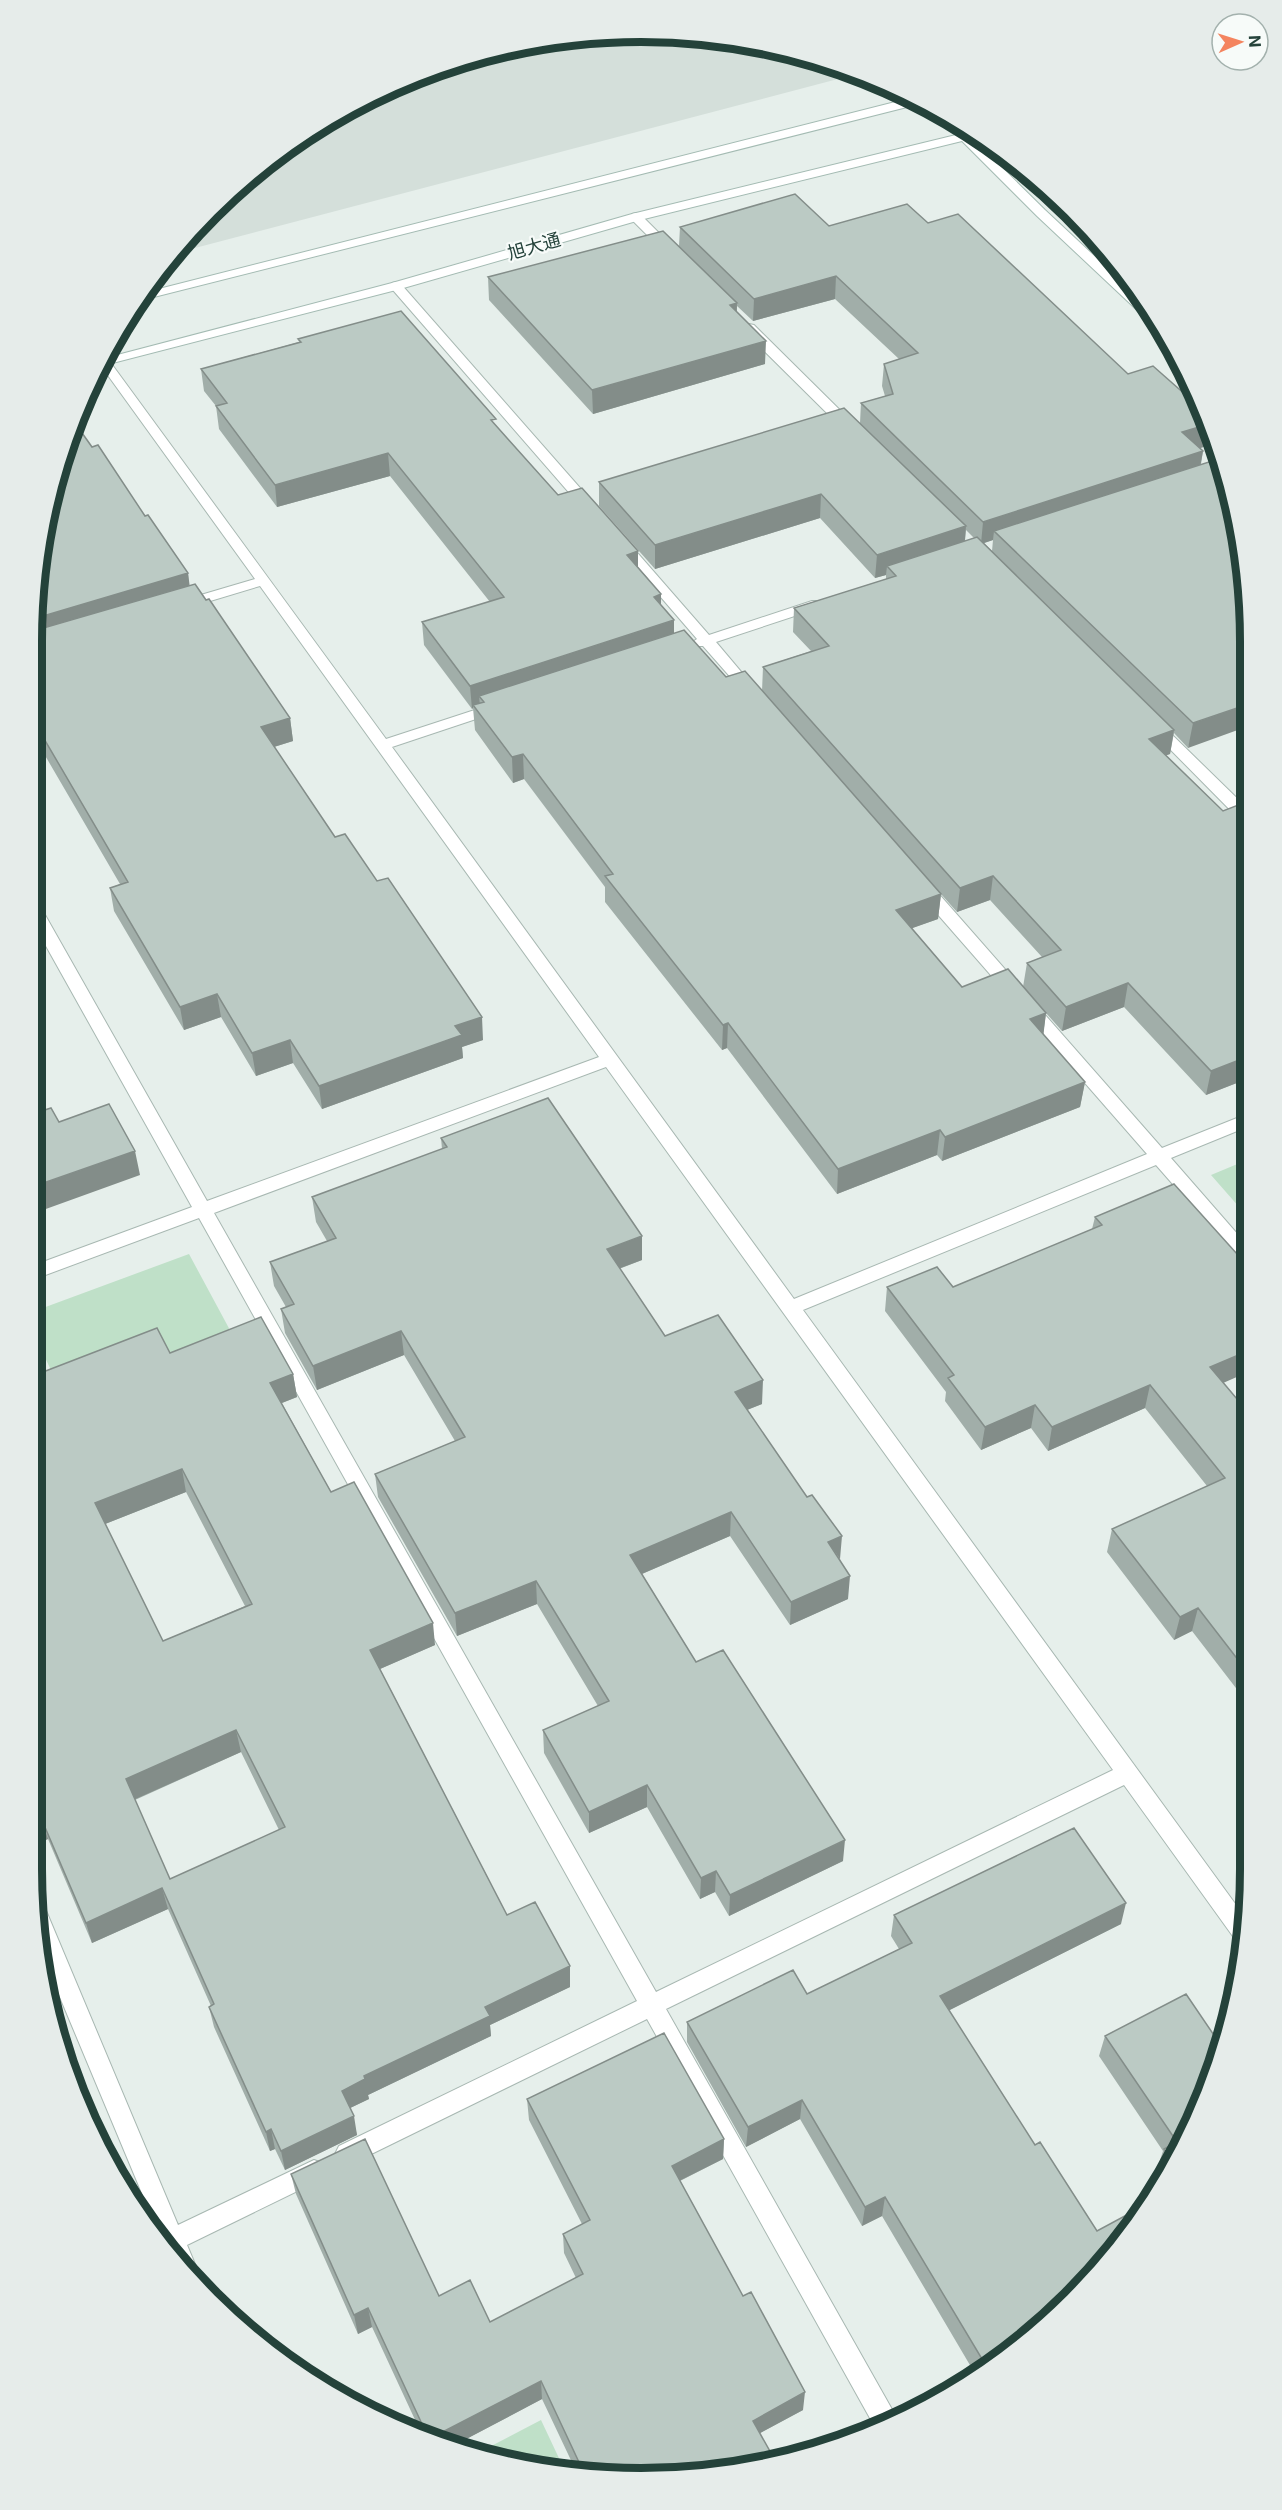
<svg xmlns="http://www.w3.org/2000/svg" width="1282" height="2510" font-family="Inter,'Noto Sans JP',sans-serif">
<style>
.built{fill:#d4dfda}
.green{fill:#bfe0c8}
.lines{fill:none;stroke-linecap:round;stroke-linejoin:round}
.street-casing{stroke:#a8b8b2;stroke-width:2}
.secondary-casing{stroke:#a4bbb3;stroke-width:2}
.street{fill:#fff;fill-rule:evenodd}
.secondary{fill:#fff;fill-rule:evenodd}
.wall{fill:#a1aea9;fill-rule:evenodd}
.shaded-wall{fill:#838d89}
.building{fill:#bbcac4;stroke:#838d89;stroke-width:1.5;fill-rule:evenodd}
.labels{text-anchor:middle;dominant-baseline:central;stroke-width:4.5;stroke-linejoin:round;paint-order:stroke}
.far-street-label{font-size:18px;fill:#24423a;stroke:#f7fbf9}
.rim{fill:none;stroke:#24423a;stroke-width:8}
</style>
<rect width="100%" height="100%" fill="#e6efeb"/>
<!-- built -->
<path class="built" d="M681,33L799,52L853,75L172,254L239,183L337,113L445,64L562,37Z"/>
<!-- green -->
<path class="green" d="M1247,1160V1216L1211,1175Z
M189,1254L238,1345L59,1387L32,1330V1312Z
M541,2420L565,2471L474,2455Z"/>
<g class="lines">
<!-- street casing -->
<g class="street-casing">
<path id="street" d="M636,213L640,214L673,247L675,250L673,253H665L632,220V214Z
M396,282L400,283L595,505L597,508L595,511H585L392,289L390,286L392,283Z
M749,324L754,325L856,426L858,429L856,432H846L744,331L743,328Z
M105,355L386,739L490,705H500L502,708L500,711L392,747L794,1299L1147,1154L919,893L917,889L919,885H931L1162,1148L1247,1114V1127L1171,1158L1247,1245V1264L1241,1262L1156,1165L803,1310L1247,1920L1243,1944L1237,1942L1124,1785L666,2009L898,2420L876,2429L647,2019L355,2162L347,2165L339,2162L335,2154L339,2146L637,2001L199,1218L32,1280V1266L192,1207L32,921V901L40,906L207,1201L599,1057L260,586L187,608H177L175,605L177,602L255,579L99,363ZM606,1067L1113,1770L656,1992L214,1213Z
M622,540L627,541L709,635L812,601H822L824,604L822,607L716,642L759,693L757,696H747L703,646H693L691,643L697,639L615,544Z
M1156,722L1161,724L1246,807V821L1240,820L1151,730L1148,727L1151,724Z
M35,1904L44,1906L47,1913L178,2225L314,2160L322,2163L326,2171L322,2179L187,2245L197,2269L193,2277L155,2236L159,2234L39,1947Z"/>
</g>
<!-- secondary casing -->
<g class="secondary-casing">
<path id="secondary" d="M915,97L923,103L138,301L143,293Z
M940,115L975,138H972L1045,210L1151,309L1160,325H1153L1037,216L962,141L640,220L400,289L97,367L102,359L392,283L632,214L956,135L940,119Z"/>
</g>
<!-- street -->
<use href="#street" class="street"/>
<!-- secondary -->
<use href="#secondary" class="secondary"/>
</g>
<!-- wall -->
<path class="wall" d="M928,223L1128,374L1205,412L1213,442V444L1200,448L1203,451L1201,464L1245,561L1188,748L1174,733L1170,754L1166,755L1223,811L1246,802L1247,1079L1206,1095L1124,1007L1062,1031L1046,1013L1043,1035L1085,1082L1080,1107L942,1161L937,1155L837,1194L727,1048L722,1050L605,902V887L524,779L513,783L475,730L473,708L472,709L424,645L422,622L490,602L390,476L277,507L219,429L216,406L204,391L201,369L299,342L298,339L496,426L558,495L638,551V567L661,594V605L674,633L726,677L762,691L763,667L811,651L793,632L794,608L886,579V575L875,578L820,518L655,569L599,506V482L860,423L861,403L885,396L882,386L884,364L899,359L835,299L753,321L737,306V312L765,364L593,414L489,300L488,277L679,246L680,227L829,226ZM966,530L974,538L965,541ZM993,540L992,551L984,543ZM941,894L957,912L990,900L1042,957L1027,963L1023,987H962L912,928L938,919Z
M92,447L145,516L188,573L189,586L290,718L293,741L274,747L335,837L483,1040L462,1047L463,1058L322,1109L293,1063L256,1076L221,1017L184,1030L114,911L110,888L120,884L36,740L33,741V601Z
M441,1138L642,1260L619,1269L665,1336L762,1404L747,1410L840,1559L848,1599L790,1625L730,1536L642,1574L696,1662L843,1861L729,1916L715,1892L700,1899L647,1807L589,1833L544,1753L543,1730L598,1706L537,1604L457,1636L378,1497L375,1474L455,1441L404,1355L317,1390L285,1333L281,1309L286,1307L274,1286L270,1262L327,1241L316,1222L312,1197L442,1149Z
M1095,1217L1248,1372L1223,1382L1248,1412L1249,1705L1192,1631L1174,1640L1107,1552L1112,1529L1207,1486L1145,1408L1048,1451L1031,1428L981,1450L945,1401L946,1392L885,1311L887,1287H953L1092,1229Z
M32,1350L43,1372L170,1353L293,1374L297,1397L282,1403L331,1492L435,1645L380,1669L507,1915L570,1966V1987L490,2025L491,2036L368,2095L369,2099L350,2108L357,2135L285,2170L275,2149L270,2151L214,2027L209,2007L211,2006L168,1909L92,1943L48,1839L41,1842L32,1818ZM186,1492L245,1606L163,1641L105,1524ZM241,1752L279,1830L170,1879L135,1800Z
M894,1915L1121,1924L949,2010L1072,2300L977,2377L882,2216L862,2226L800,2119L746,2147L687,2042V2022L807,1994L899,1949L891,1936Z
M1105,2036L1187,2139L1163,2178L1157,2169L1163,2151L1099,2056Z
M527,2099L724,2139L723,2159L680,2181L803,2410L760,2433L601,2477L577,2473L542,2399L451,2447L423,2437L372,2327L358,2334L296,2194L291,2174L439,2296L490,2322L576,2278L564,2253L563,2234L582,2224L529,2120Z"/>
<!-- shaded-wall -->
<path class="shaded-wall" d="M836,276L835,299L753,321L754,299Z
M737,303L736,326L730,305Z
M766,341L765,364L593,414L592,390Z
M1209,424L1213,442V444L1178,455L1182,432Z
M1203,451L1199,473L994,531L993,540L981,544L983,522Z
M388,453L390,476L277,507L275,485Z
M821,494L820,518L655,569V545Z
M966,526L964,550L887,566L886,575L875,578L877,555Z
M638,551V574L627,555Z
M188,573L191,596L33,643V619Z
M661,594V617L654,597Z
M674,620V643L484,702L479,696L480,706L473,705V708L472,709L470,686Z
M1246,705V727L1188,748L1193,723Z
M290,718L293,741L264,750L261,727Z
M33,726L36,740L33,741Z
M1174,730L1170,754L1145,763L1149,739Z
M523,754L524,779L513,783L512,757Z
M993,876L990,900L957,912L960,888Z
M941,894L938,919L893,935L896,910Z
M37,974L42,999L32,1002V976Z
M1128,983L1124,1007L1062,1031L1066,1007Z
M217,994L221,1017L184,1030L180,1007Z
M1046,1013L1043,1038L1030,1019Z
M482,1017L483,1040L462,1047L463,1058L322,1109L319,1086L455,1026Z
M728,1023L727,1048L722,1050L723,1025Z
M290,1040L293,1063L256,1076L252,1053Z
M1247,1057V1079L1206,1095L1211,1071Z
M1085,1082L1080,1107L942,1161L945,1137Z
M940,1130L937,1155L837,1194L838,1169Z
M135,1151L140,1175L32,1214V1187Z
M642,1236V1260L607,1273V1249Z
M401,1331L404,1355L317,1390L313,1366Z
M1248,1351V1372L1205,1391L1210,1367Z
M293,1374L297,1397L274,1406L270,1383Z
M763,1380L762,1404L734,1415L735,1392Z
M1150,1385L1145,1408L1048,1451L1052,1427Z
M1035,1405L1031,1428L981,1450L985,1427Z
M182,1469L186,1492L100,1526L95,1503Z
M731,1512L730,1536L630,1579V1555Z
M842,1536L840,1559L828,1542Z
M850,1576L848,1599L790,1625L791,1602Z
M536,1581L537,1604L457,1636L455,1613Z
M1198,1608L1192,1631L1174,1640L1180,1617Z
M433,1623L435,1645L373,1672L370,1650Z
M236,1730L241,1752L131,1801L126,1779Z
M647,1785V1807L589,1833V1812Z
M41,1818L48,1839L41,1842L35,1820Z
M845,1840L843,1861L729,1916L730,1895Z
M716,1871L715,1892L700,1899L701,1878Z
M162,1888L168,1909L92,1943L86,1923Z
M1126,1903L1121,1924L936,2017L940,1996Z
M570,1966V1987L490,2025L491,2036L368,2095L369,2099L346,2110L342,2091L364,2076L485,2007Z
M802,2100L800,2119L746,2147L748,2127Z
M354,2116L357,2135L285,2170L281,2151Z
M271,2129L275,2149L270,2151L266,2132Z
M724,2139L723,2159L671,2185L672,2166Z
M885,2197L882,2216L862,2226L865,2207Z
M368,2308L372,2327L358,2334L354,2315Z
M541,2381L542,2399L451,2447L429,2439Z
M805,2392L803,2410L751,2438L753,2421Z"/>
<!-- building -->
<path class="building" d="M795,194L829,226L907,204L928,223L958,214L1128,374L1153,366L1205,412L1209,424L1182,432L1203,451L983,522L861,403L893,394L884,364L918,353L836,276L754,299L680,227Z
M663,231L737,303L730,305L766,341L592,390L488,277Z
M401,311L496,419L491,420L558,495L582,488L638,551L627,555L661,594L654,597L674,620L470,686L422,622L504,597L388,453L275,485L216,406L227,403L201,369L301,342L298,339Z
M844,408L966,526L877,555L821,494L655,545L599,482Z
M75,423L92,447L98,445L145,516L148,515L188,573L33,619V601L52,483Z
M1215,460L1219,463L1245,561L1246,705L1193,723L994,531Z
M977,537L1174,730L1149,739L1223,811L1246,802L1247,1057L1211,1071L1128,983L1066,1007L1027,963L1061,950L993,876L960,888L763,667L829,646L794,608L896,576L887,566Z
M195,584L206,600L209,599L290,718L261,727L335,837L345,834L377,881L388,878L482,1017L455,1026L462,1035L319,1086L290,1040L252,1053L217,994L180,1007L110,888L128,882L33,720V631Z
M684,630L726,677L745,671L941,894L896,910L962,987L1008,969L1046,1013L1030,1019L1085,1082L945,1137L940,1130L838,1169L728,1023L723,1025L605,876L613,874L523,754L512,757L473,705L484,702L479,696Z
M32,967L37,974L32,976Z
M548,1098L642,1236L607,1249L665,1336L718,1315L763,1380L735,1392L807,1497L812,1495L842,1536L828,1542L850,1576L791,1602L731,1512L630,1555L696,1662L723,1650L845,1840L730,1895L716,1871L701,1878L647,1785L589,1812L543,1730L609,1701L536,1581L455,1613L375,1474L465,1437L401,1331L313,1366L281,1309L294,1304L270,1262L336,1238L312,1197L447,1147L441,1138Z
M109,1104L135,1151L32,1187V1114L51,1108L59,1122Z
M1174,1184L1247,1265L1248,1351L1210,1367L1248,1412L1249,1674L1198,1608L1180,1617L1112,1529L1225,1478L1150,1385L1052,1427L1035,1405L985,1427L948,1378L954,1375L887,1287L937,1267L953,1287L1102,1225L1095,1217Z
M261,1317L293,1374L270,1383L331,1492L354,1482L433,1623L370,1650L507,1915L535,1902L570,1966L485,2007L490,2016L364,2076L365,2079L342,2091L354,2116L281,2151L271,2129L266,2132L209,2007L214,2004L162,1888L86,1923L41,1818L35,1820L32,1813V1350L43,1372L157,1328L170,1353ZM182,1469L252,1604L163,1641L95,1503ZM236,1730L285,1827L170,1879L126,1779Z
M1074,1828L1126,1903L940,1996L1035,2145L1040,2142L1097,2231L1147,2204L1125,2240L1072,2300L988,2369L885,2197L865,2207L802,2100L748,2127L687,2022L793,1970L807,1994L912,1943L894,1915Z
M1186,1994L1222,2047L1187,2139L1173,2163L1164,2149L1177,2142L1105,2036Z
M664,2033L724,2139L672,2166L743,2296L751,2292L805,2392L753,2421L776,2462L720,2473L601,2477L585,2475L541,2381L429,2439L368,2308L354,2315L291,2174L365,2139L439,2296L470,2280L490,2322L583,2274L563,2234L590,2220L527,2099Z"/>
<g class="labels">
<!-- far-street labels -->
<g class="far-street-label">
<text transform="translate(534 246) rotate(-16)">旭大通</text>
</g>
</g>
<!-- crop -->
<path d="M0 0H1282V2510H0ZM641 42H641A599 599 0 0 1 1240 641V1869A599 599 0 0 1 641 2468H641A599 599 0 0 1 42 1869V641A599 599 0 0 1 641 42Z" fill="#e6ecea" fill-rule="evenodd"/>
<path class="rim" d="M641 42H641A599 599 0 0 1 1240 641V1869A599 599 0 0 1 641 2468H641A599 599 0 0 1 42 1869V641A599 599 0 0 1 641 42Z"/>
<!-- north arrow -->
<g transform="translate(1240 42) rotate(87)"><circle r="28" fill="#f7fbf9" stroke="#a3b1ad" stroke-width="1.5"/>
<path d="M0-4.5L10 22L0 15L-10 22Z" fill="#f4845f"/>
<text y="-9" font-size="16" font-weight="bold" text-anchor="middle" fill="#24423a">N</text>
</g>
</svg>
